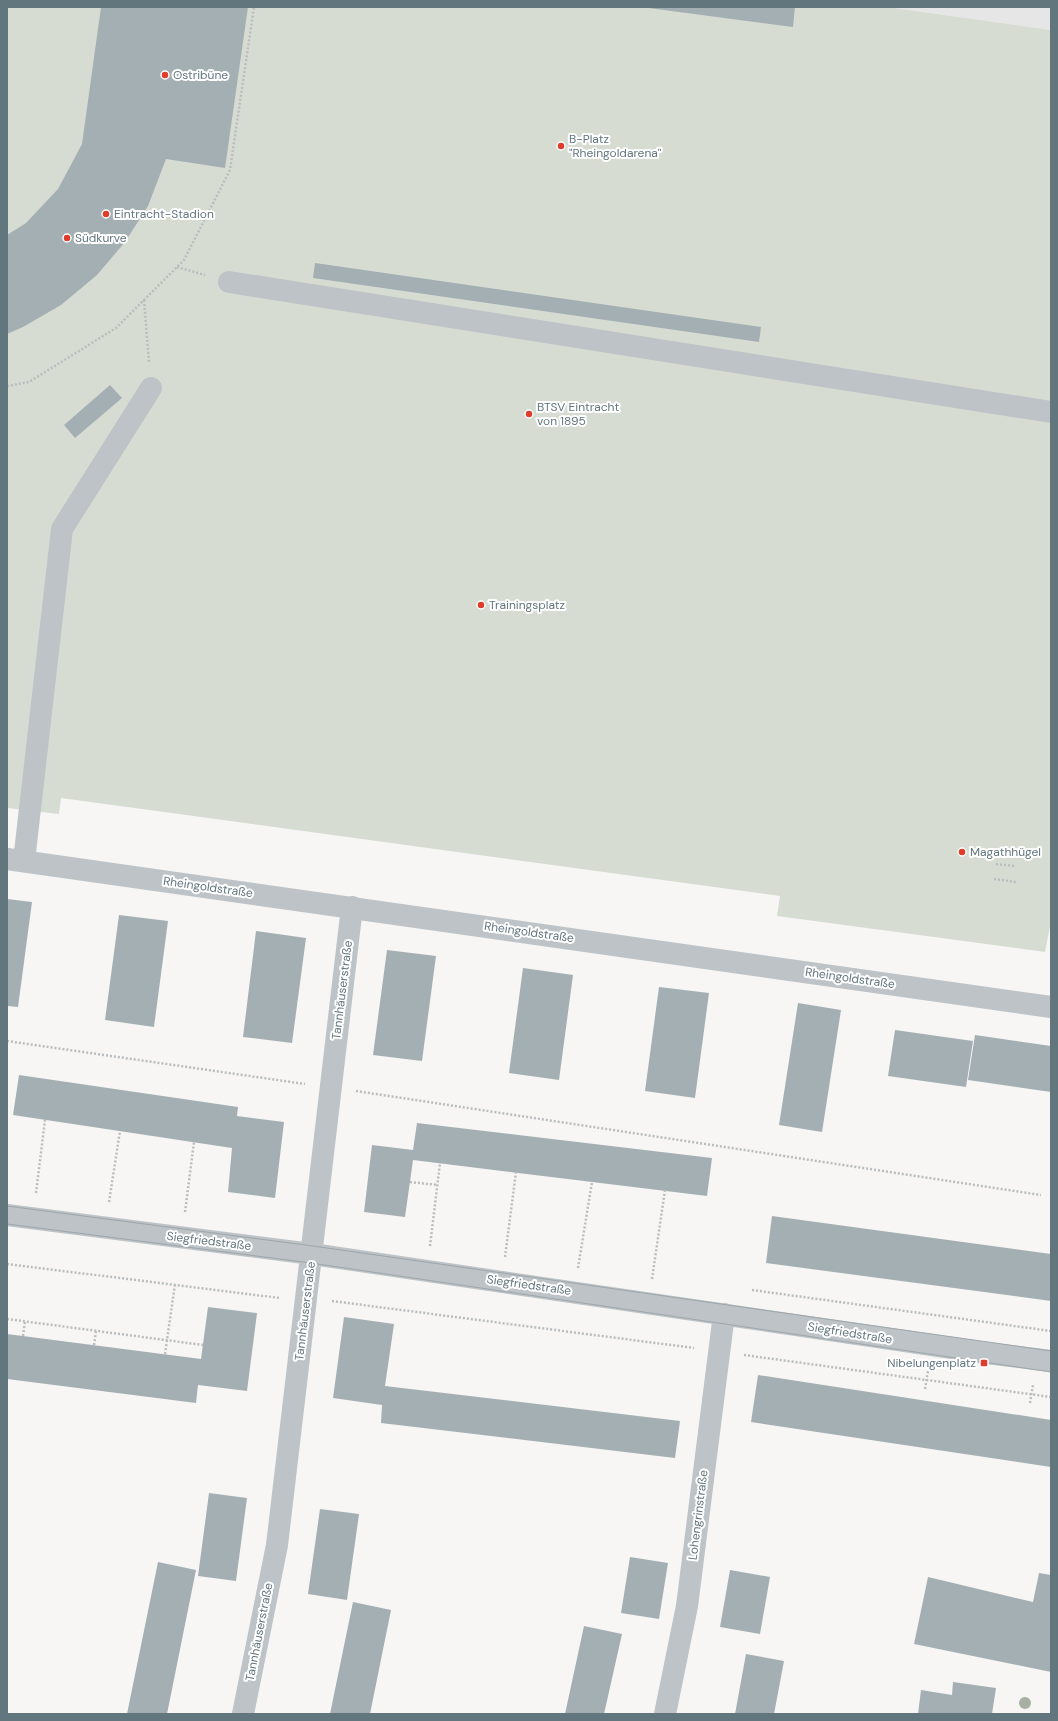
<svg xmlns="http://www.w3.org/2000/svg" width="1058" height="1721" font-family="'DM Sans',sans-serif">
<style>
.built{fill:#e5e6e5}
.green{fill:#d7dcd3}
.building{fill:#a4afb3}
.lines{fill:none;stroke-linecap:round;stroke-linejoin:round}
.path{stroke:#babdbf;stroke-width:2.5;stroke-dasharray:2 2;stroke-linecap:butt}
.minor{stroke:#bdc3c6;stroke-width:22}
.tram{stroke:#9da6aa;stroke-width:1}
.tree{fill:#a8b0a3}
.poi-dot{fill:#df3c2b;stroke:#fff;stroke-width:1.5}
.labels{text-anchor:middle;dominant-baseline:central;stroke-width:4;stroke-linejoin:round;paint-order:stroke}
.poi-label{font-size:12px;fill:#62767e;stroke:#fff;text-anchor:start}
.street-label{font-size:12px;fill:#62767e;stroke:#fff}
</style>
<rect width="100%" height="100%" fill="#f7f6f4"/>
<!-- built -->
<path class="built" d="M887,7H1051V30Z"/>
<!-- green -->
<path class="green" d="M7,7H887L1051,30V922L1045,952L777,916L780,896L61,798L59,814L7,808Z"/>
<!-- building -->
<path class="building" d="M101,7H248L225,168L166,159L148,206L125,242L97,275L61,305L23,327L7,334V235L26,223L58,189L82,144Z
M641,7H795L793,27Z
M315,263L761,327L759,342L313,278Z
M110,385L122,398L75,438L64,425Z
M7,899L32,902L18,1007L7,1006Z
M119,915L168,921L154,1027L105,1020Z
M256,931L306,938L292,1043L243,1037Z
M387,950L436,956L422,1061L373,1055Z
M523,968L573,975L559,1080L509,1073Z
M659,987L709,993L695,1098L645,1091Z
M798,1003L841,1010L822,1132L779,1125Z
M895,1030L973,1041L966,1087L888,1076Z
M975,1035L1051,1046V1092L968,1080Z
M19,1075L238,1107L237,1116L284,1122L275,1198L228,1192L232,1148L13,1115Z
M417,1123L712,1158L707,1196L413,1160L405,1217L364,1212L372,1145L413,1150Z
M772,1216L1051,1254V1301L766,1263Z
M208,1307L257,1313L247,1391L198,1385L196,1403L7,1379V1334L201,1359Z
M344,1317L394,1324L385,1386L680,1421L675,1458L381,1423L382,1405L333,1398Z
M758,1375L1051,1420V1467L751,1422Z
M209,1493L247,1498L236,1581L198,1576Z
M320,1509L359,1514L347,1600L308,1594Z
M630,1557L668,1563L659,1619L621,1613Z
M158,1562L196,1570L167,1714H127Z
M730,1570L770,1577L760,1634L720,1627Z
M1039,1573L1051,1575V1672L914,1644L928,1577L1033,1602Z
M353,1602L391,1610L370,1714H330Z
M584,1626L622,1634L604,1714H565Z
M746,1654L784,1661L774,1714H735Z
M953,1682L996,1688L992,1714H918L921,1690L952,1695Z"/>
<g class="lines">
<!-- path -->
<path class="path" d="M177,267L205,275
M144,300L149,362
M7,386L29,382L116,328L184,260L230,170L254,7
M996,864L1014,866
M994,879L1016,882
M7,1041L305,1084
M356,1091L1041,1195
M410,1182L438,1185
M36,1193L45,1120
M109,1202L120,1131
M185,1212L194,1142
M430,1246L440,1163
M505,1257L516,1172
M7,1264L280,1298
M578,1268L592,1182
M652,1279L665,1190
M752,1290L1051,1331
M332,1301L694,1348
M7,1319L203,1345
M23,1336L25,1321
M94,1345L96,1331
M165,1354L175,1284
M744,1355L1051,1397
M925,1389L928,1371
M1030,1403L1033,1385"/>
<!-- minor -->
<path class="minor" d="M229,282L1051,412
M7,859L1051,1007
M24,861L62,529L151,388
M7,1215L312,1254L986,1353L1051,1361
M243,1714L277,1545L352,907
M665,1714L687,1606L724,1314"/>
<!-- tram -->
<path class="tram" d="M7,1206L313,1246L1051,1351
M7,1224L311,1263L1051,1372"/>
</g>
<!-- trees -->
<circle class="tree" cx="1025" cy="1703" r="6"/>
<!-- markers -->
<g class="poi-dot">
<circle cx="165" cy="75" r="4"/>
<circle cx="561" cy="146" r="4"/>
<circle cx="106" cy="214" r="4"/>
<circle cx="67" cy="238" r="4"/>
<circle cx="529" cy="414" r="4"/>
<circle cx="481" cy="605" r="4"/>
<circle cx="962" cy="852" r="4"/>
<rect x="980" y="1359" width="8" height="8" rx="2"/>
</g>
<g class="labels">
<!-- poi labels -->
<g class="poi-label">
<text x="173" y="75">Ostribüne</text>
<text x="569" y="139">B-Platz<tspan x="569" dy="14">"Rheingoldarena"</tspan></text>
<text x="114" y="214">Eintracht-Stadion</text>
<text x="75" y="238">Südkurve</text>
<text x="537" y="407">BTSV Eintracht<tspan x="537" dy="14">von 1895</tspan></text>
<text x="489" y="605">Trainingsplatz</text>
<text x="970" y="852">Magathhügel</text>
<text x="976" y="1363" text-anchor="end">Nibelungenplatz</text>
</g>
<!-- street labels -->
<g class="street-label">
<text transform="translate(208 887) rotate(8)">Rheingoldstraße</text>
<text transform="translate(529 932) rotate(8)">Rheingoldstraße</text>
<text transform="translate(850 978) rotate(8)">Rheingoldstraße</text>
<text transform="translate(342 990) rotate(-83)">Tannhäuserstraße</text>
<text transform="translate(209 1241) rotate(7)">Siegfriedstraße</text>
<text transform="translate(529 1285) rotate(8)">Siegfriedstraße</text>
<text transform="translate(305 1311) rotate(-83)">Tannhäuserstraße</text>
<text transform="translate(850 1333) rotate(9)">Siegfriedstraße</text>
<text transform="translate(698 1515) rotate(-83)">Lohengrinstraße</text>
<text transform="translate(259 1632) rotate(-79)">Tannhäuserstraße</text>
</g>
</g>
<!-- border -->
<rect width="1058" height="1721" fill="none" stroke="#62767e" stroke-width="16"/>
</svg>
